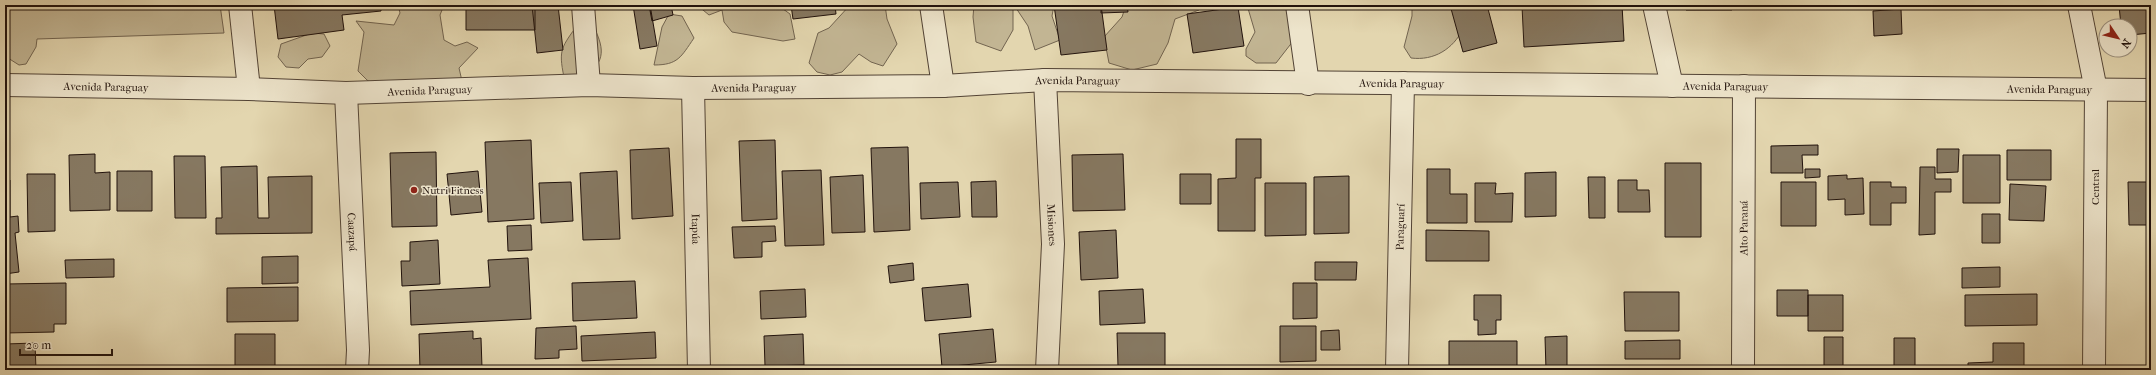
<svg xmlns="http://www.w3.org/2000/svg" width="2156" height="375" font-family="'IM FELL French Canon',serif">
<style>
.green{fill:#c2b593;stroke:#726450}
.building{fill:#867861;stroke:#21120c}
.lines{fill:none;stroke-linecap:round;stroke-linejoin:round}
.minor-casing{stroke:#524335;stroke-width:24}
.minor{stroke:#ede4cb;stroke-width:22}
.poi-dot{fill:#8f2418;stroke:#ede4cb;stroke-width:1.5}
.labels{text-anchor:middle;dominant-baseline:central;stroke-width:3;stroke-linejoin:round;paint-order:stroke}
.street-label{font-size:11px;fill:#21120c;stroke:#ede4cb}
.poi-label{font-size:11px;fill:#21120c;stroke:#ede4cb;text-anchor:start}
</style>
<rect width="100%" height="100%" fill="#e3d6af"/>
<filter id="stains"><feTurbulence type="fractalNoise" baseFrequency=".005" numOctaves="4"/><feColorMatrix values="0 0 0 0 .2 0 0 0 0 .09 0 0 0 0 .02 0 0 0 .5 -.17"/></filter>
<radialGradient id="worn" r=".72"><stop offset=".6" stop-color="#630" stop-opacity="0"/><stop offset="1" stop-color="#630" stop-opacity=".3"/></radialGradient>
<!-- green -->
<path class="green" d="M5,5H220L224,33L37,39L36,47L26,64L19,65L8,58L9,40H5Z
M398,5H444L440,15L444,40L455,46L467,42L478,48L459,68L462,81L388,95L367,80L358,71L364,32L356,21L394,25L400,13Z
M697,5H750L755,7L779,6L790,14L795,39L783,41L732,32L724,22L722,10L709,15Z
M850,5H885L887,19L897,44L883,66L871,62L859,54L842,72L830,75L817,72L809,63L818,33L829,28Z
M974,5H1013V30L1001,51L976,42L973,17Z
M1014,5H1054L1052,16L1060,40L1035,50L1028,26Z
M1126,5H1200L1199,10L1175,19L1168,43L1157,64L1132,70L1109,63L1104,37L1122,17Z
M1247,5H1302L1297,36L1276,63H1256L1246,56V49L1255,32Z
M1412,5H1453L1463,29C1453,49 1434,61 1411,58L1404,47L1412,16Z
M669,14L682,16L694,38C681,57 678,65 654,65L662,27Z
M578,24L593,25C607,54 603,60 583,83L564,77C558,49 562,47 578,24Z
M312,33L324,34L330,46L322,57L308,59L299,68L286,67L278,57L281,44Z"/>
<!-- building -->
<path class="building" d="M274,5H381V11L342,15L344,30L278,39Z
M466,5H535V30H466Z
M532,5H558L563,50L537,53Z
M633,5H650L657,46L640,49Z
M649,5H671L673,15L652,21Z
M791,5H835L836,14L793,19Z
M1054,5H1101L1107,50L1061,55Z
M1101,5H1127L1128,12L1101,13Z
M1207,5H1235L1207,9Z
M1450,5H1487L1497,43L1463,52Z
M1622,5L1624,41L1524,47L1522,6Z
M1686,5H1732V10H1686Z
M2119,5H2151V33L2130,35V26H2121Z
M1238,7L1244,46L1193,53L1187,14Z
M1901,9L1902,34L1874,36L1873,11Z
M1236,139H1261V178H1255V231H1218V179L1236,178Z
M531,140L534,219L488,222L485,142Z
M775,140L777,219L742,221L739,141Z
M1818,145V155H1802L1803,173H1771V146Z
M908,147L910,230L874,232L871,148Z
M669,148L673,216L632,219L630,150Z
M1937,149H1959L1958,172L1937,173Z
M2007,150H2051V180H2007Z
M436,152L437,226L392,227L390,153Z
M95,154V173L110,172V210L70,211L69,155Z
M1123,154L1125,210L1073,211L1072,155Z
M1963,155H2000V203H1963Z
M174,156H205L206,218H175Z
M1665,163H1701V237H1665Z
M257,166L258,218H269L268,177L312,176V233L216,234V218H222L221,167Z
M1920,167H1935V179H1951V192H1935V234L1919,235Z
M1427,169H1450V194H1467V223H1427Z
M1805,169H1820V177L1805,178Z
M821,170L824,245L785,246L782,171Z
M117,171H152V211H117Z
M478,171L482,212L451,215L447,174Z
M617,171L620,239L583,240L580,173Z
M1556,172V216L1525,217V173Z
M27,174H55V231L28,232Z
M1180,174H1211V204H1180Z
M863,175L865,232L832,233L830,177Z
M1847,175V179L1863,178L1864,214L1845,215V199L1828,200V176Z
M1349,176V233L1314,234V177Z
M1588,177H1605V218H1589Z
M5,180H10V217L18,216L19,232L15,233L19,272L5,274Z
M1618,180H1637V190H1649L1650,212H1618Z
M996,181L997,217H972L971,182Z
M571,182L573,221L541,223L539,183Z
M958,182L960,217L921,219L920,183Z
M1781,182H1816V226H1781Z
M1870,182H1891V187H1906V203H1891V225H1870Z
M2128,182H2151V225H2129Z
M1265,183H1306V235L1265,236Z
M1475,183H1496L1495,194L1513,193L1512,222H1475Z
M2010,184L2046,186L2044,221L2009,220Z
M1982,214H2000V243H1982Z
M531,225L532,250L508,251L507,226Z
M775,226L776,241L762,242V257L734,258L732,227Z
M1116,230L1118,278L1081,280L1079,232Z
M1426,230L1489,231V261H1426Z
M438,240L440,284L402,286L401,261H410V242Z
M298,256V283L262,284V257Z
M528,258L531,319L411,325L410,291L490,287L488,260Z
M114,259V277L66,278L65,260Z
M1315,262H1357L1356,280H1315Z
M913,263L914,280L890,283L888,266Z
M2000,267V287L1962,288V268Z
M635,281L637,318L573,321L572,283Z
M66,283V324H54V332L5,333V284Z
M1293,283H1317V318L1293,319Z
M968,284L971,317L925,321L922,288Z
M298,287V321L227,322V288Z
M805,289L806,317L761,319L760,291Z
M1143,289L1145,323L1100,325L1099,291Z
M1777,290H1808V316H1777Z
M2149,290H2151V329H2149Z
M1624,292H1679V331H1625Z
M2037,294V325L1965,326V295Z
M1474,295H1501V320H1496V334L1478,335V320H1474Z
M1808,295H1843V331H1808Z
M576,326L577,349L559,350V358L535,359L536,328Z
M1280,326H1316V361L1280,362Z
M993,329L996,362L942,367L939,334Z
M1339,330L1340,350H1321V331Z
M473,331V339L481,338L482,368L420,370L419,334Z
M655,332L656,358L582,361L581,336Z
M1117,333H1165V366H1118Z
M235,334H275V370H235Z
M803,334L804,365L765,366L764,336Z
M1567,336V370H1546L1545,337Z
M1824,337H1843V370H1824Z
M1894,338H1915V370H1894Z
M1680,340V359H1625V341Z
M1449,341H1517V370H1449Z
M35,343L36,370H5V344Z
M1993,343H2024V370H1968V363L1993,362Z"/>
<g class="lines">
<!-- minor casing -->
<g class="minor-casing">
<g id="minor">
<path d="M240,5L249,89"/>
<path d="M583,5L589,85"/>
<path d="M931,5L943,86"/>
<path d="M1297,5L1308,84"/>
<path d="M1654,5L1672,86"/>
<path d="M2079,5L2096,90L2094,370"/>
<path id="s1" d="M1045,80L1053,244L1047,370"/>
<path id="s2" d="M5,85L249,89L346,93L589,85L693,88L943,86L1045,80L2151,90"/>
<path id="s3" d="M693,88L699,370"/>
<path id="s4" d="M346,93L358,350L357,370"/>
<path id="s5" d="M1397,370L1403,83"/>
<path id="s6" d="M1743,370L1744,86"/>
</g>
</g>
<!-- minor -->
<use href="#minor" class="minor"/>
</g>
<!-- markers -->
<circle class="poi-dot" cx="414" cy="190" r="4"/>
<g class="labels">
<!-- street labels -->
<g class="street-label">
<text stroke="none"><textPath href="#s2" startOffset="1073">Avenida Paraguay</textPath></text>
<text stroke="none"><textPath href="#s2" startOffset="1397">Avenida Paraguay</textPath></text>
<text stroke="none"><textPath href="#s2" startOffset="1721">Avenida Paraguay</textPath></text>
<text stroke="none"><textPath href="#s2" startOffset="101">Avenida Paraguay</textPath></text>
<text stroke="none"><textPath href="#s2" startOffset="749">Avenida Paraguay</textPath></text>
<text stroke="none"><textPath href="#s2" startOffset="2045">Avenida Paraguay</textPath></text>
<text stroke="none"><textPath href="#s2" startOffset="425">Avenida Paraguay</textPath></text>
<text transform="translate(2095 187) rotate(-90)">Central</text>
<text stroke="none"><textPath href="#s1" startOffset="145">Misiones</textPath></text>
<text stroke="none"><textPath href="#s5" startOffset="143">Paraguarí</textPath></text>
<text stroke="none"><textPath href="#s6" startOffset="142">Alto Paraná</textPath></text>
<text stroke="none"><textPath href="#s3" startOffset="141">Itapúa</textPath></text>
<text stroke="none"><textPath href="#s4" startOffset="139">Caazapá</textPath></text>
</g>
<!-- poi labels -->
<g class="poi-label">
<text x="422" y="190">Nutri Fitness</text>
</g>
</g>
<!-- margin -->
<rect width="2156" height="375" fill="none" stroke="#e3d6af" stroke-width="20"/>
<rect x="6" y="6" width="2144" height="363" fill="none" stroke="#21120c" stroke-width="2"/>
<rect x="10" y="10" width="2136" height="355" fill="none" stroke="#21120c"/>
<!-- north arrow -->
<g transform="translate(2118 38) rotate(125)"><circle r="19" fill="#ede4cb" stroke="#9b907f"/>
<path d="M0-3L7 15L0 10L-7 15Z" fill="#8f2418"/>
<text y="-6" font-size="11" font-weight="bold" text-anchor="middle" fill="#21120c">N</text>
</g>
<!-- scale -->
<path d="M20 349v6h92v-6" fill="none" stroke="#21120c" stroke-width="2"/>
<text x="26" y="349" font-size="12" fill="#21120c" stroke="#ede4cb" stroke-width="3" paint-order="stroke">20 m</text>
<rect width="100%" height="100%" filter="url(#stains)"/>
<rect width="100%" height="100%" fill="url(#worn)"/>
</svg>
